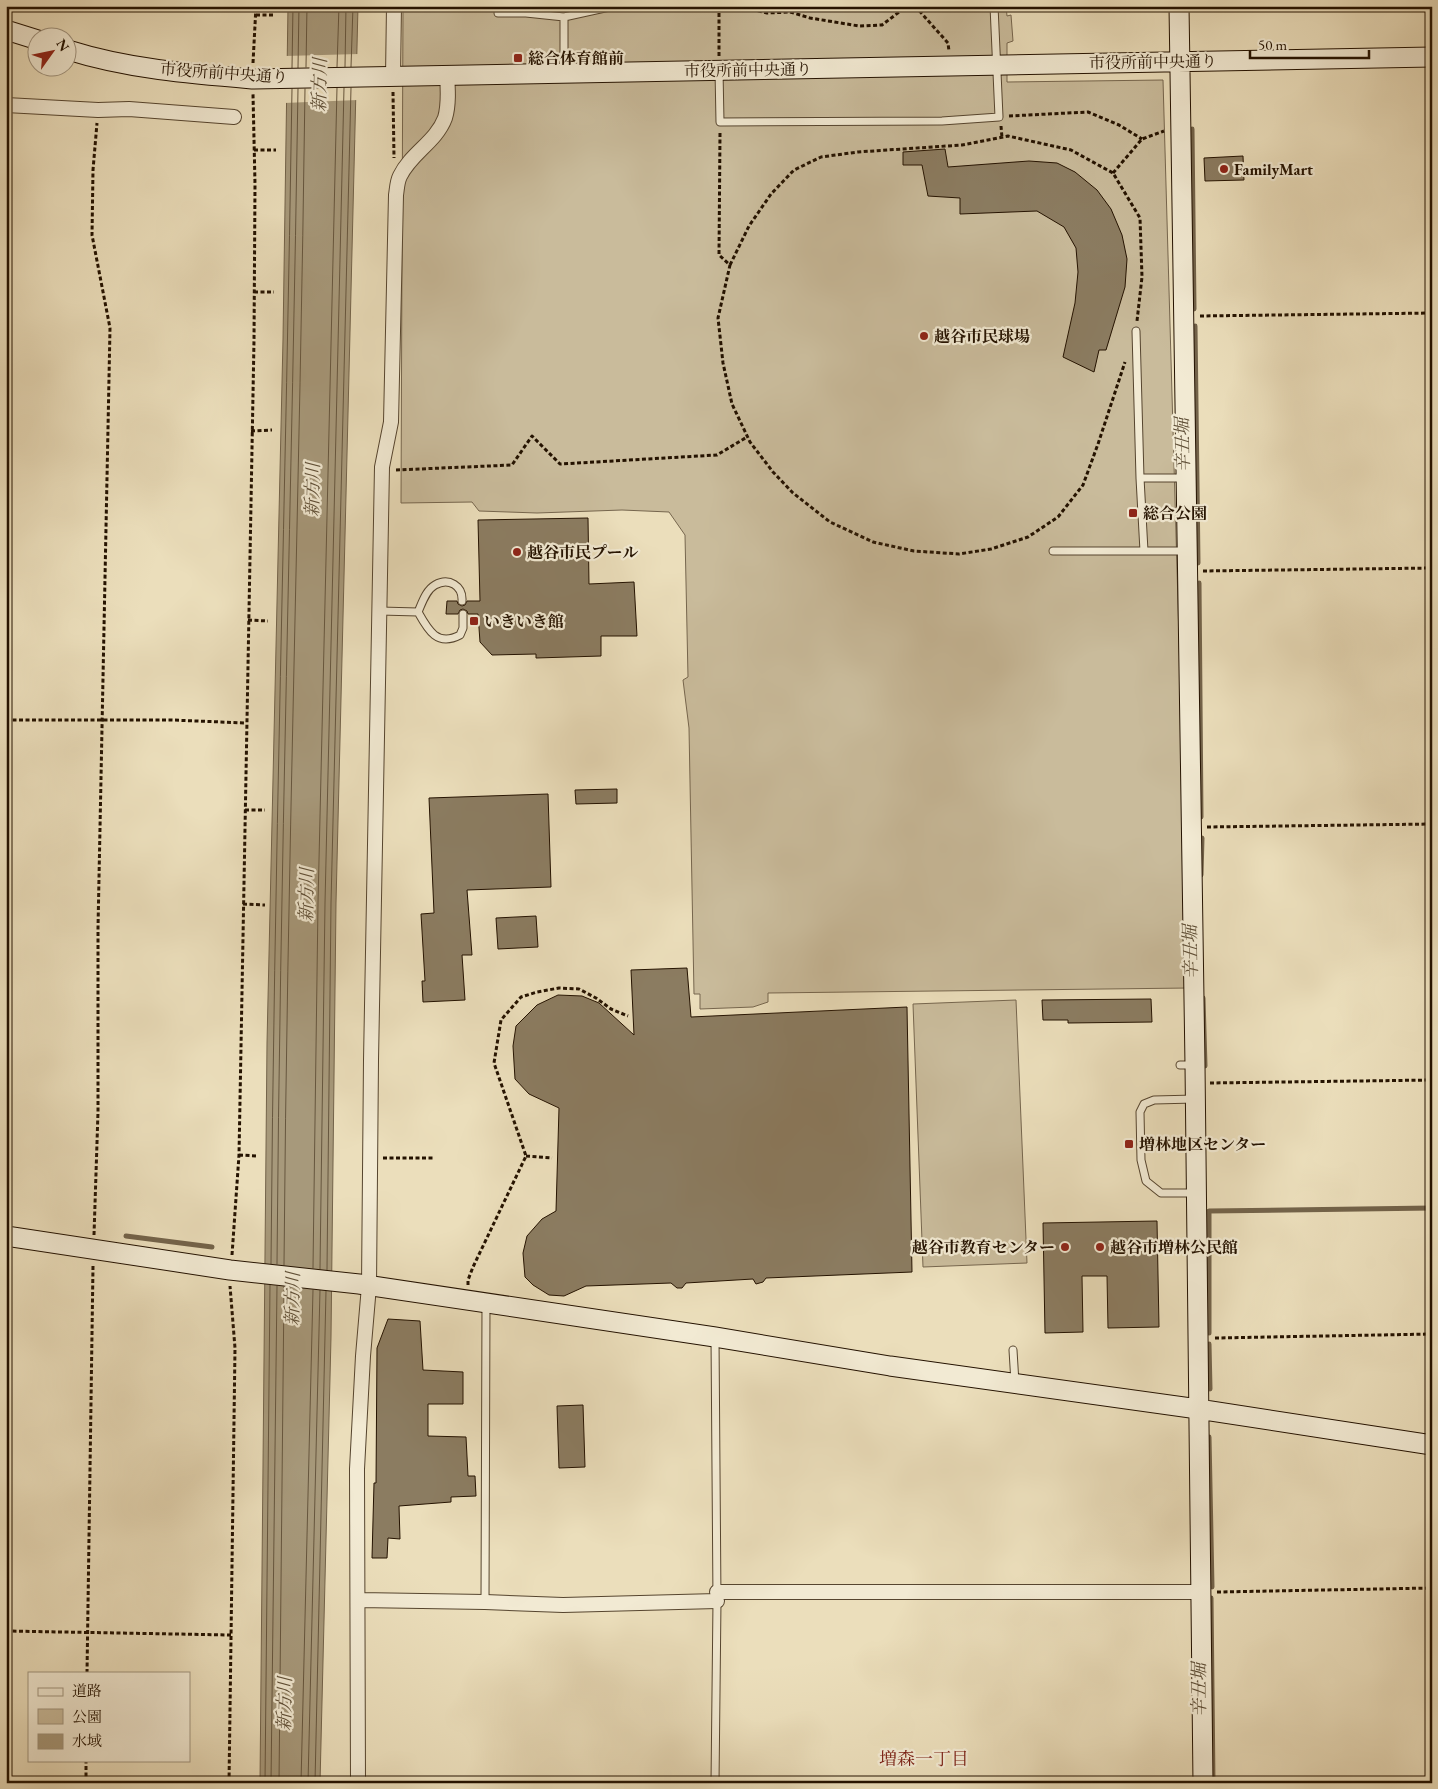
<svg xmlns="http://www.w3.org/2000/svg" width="1438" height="1789" font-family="'EB Garamond','Noto Serif JP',serif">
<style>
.green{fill:#c9bb9b;stroke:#76664e}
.water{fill:#a7997b;stroke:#73634a}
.pier{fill:#ebdebb}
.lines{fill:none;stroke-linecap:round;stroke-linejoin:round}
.shore{stroke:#66563e;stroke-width:1}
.stream{stroke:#73634a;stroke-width:5}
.building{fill:#8b7c61;stroke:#241200}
.lane-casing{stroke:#56452f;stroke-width:9}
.street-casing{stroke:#56452f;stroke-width:16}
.secondary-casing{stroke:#241200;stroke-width:21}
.path{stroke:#241200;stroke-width:3;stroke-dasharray:4 2.5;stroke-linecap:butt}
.lane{stroke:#f2ead3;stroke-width:7}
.street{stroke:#f2ead3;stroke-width:14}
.secondary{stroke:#f2ead3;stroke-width:19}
.poi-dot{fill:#8f2418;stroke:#f2ead3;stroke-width:2}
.labels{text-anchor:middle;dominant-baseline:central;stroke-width:4.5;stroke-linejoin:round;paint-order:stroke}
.poi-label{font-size:16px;font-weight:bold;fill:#241200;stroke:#f2ead3;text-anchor:start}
.street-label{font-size:16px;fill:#241200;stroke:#f2ead3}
.water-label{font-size:18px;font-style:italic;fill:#5f4f37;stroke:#f2ead3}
.neighbourhood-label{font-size:18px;fill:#7a1f14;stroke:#f2ead3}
</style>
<rect width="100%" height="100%" fill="#ebdebb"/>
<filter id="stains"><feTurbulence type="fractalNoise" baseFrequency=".004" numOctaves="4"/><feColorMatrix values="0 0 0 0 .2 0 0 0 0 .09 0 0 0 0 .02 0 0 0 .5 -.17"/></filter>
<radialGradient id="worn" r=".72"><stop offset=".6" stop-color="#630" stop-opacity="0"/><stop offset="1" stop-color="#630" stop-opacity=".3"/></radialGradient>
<!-- green -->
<path class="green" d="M403,6H1006L1007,16L1011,15L1013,41L1007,43V82L1163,80L1189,988L768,993V1002L753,1007L700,1009V994H694L689,728L683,680L688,677L685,535L669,512L622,510L537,513L479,511L472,502L401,503Z
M1016,1000L1027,1263L923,1267L913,1004Z"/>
<!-- water -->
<path class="water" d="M288,6H358L336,903L331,1337L320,1783H260L267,1043L283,339Z"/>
<!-- pier -->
<path class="pier" d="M359,54L358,100L284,103L285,56Z"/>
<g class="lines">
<!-- shore -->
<path class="shore" d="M306,67L307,6
M337,67L339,6
M345,67L346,6
M351,67L353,6
M292,68L293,6
M298,68L299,6
M271,1264C274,872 286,481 292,89
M277,1264C280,872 292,481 298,89
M284,1265C287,873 300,481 305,89
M313,1268L318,903L337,88
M320,1269L325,903L344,88
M327,1270L331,903L351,88
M265,1783L270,1285
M271,1783L277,1286
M279,1783L284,1287
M301,1783L313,1290
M308,1783L320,1290
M315,1783L326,1291"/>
<!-- stream -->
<path class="stream" d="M1192,129L1194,309
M1195,326L1198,563
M1199,583L1201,817
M1201,875L1202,838
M1203,998L1205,1066
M126,1236L212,1247
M1209,1333V1211L1432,1208
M1209,1344L1210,1389
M1209,1437L1212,1587
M1211,1598L1213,1783"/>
</g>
<!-- building -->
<path class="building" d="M945,149L948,167L1029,161L1057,163L1075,172L1097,190L1111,209L1122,235L1127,259L1125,287L1106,350H1099L1094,372L1063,357L1075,303L1078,272L1076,248L1064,227L1037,211L960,214V198L928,196L922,165H903V152Z
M1243,156L1244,180L1205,181L1204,158Z
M588,518L589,584L634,582L637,636H601V656L536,658V654L492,655L480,642L478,614H468L467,611L463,609L460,610L458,614H446L447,601H457L458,604L462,606L465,605L467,601H480L478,520Z
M617,789V803L576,804L575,790Z
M548,794L551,887L467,890L472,955H462L465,1000L423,1002L422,981H425L421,914L434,913L429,798Z
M536,916L538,947L498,949L496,918Z
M687,968L691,1017L907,1007L912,1272L766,1278L763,1282L756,1284L753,1279L686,1283L682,1288H677L671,1283L586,1286L564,1296L549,1295L533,1285L525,1277L523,1253L527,1236L542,1219L556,1211L559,1108L529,1094L515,1079L513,1046L516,1026L537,1005L558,995L582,996L599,1003L634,1035L631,970Z
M1151,999L1152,1022L1068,1023V1020H1043L1042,1000Z
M1157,1221L1159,1327L1108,1328L1107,1276H1082L1083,1332L1045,1333L1043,1223Z
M388,1319L420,1321L423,1370L463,1372V1404H428V1436L466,1437L468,1476H475L476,1496L451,1497V1502L399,1506L400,1539L388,1538L387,1558H372L374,1483H376L377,1348Z
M583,1405L585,1467L559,1468L557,1406Z"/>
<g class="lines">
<!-- lane casing -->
<g class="lane-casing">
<path id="lane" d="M522,6L526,13L564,17L614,6
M498,13H526
M719,70L720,122L942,121L999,117L994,6
M564,73V17
M1136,331L1140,478
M1186,478H1140L1144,551H1187
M1053,551H1144
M380,611L418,612
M418,612C428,630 437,647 460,635L463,628V614
M418,612C422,603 426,590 435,585C449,577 463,586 462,601
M1180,1065H1195
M1195,1099L1154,1100L1144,1104L1140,1112L1141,1160L1146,1181L1161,1193H1196
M1013,1350L1015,1383
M485,1602L486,1303
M715,1783L717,1601L715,1337"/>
</g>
<!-- street casing -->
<g class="street-casing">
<path id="street" d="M393,76L394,6
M6,105L98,110L129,109L234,117
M717,1592H1200
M359,1600L485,1602L563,1605L717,1601
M358,1783L357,1469L363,1356L369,1286L371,1060L382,467L391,422L396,195C397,189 397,182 400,176C411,153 436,142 445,118C449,105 448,89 447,75"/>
</g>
<!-- secondary casing -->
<g class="secondary-casing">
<path id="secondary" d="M1179,6L1195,1065L1203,1783
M6,30L38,40
M68,50C128,69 191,74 253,79L1432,57
M6,1236L230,1270L359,1284L715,1337L890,1366L1198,1409L1432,1445"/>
</g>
<!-- path -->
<path class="path" d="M739,6L767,13L790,12L810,18L859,26L882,25L907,6
M915,6L948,43L949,51
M624,7L633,6
M256,15H275
M719,56V6
M253,63L256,6
M393,92L394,158
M1009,116L1088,112L1119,125L1142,139
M1001,126L1002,138
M720,133L719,255L730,265L718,318L723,363L732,404L750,442L773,472L793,493L830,522L873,542L914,551L959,554L991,549L1028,537L1058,517L1083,485L1098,444L1125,362
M254,150H276
M1113,173L1142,139L1164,131
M730,265L749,226L771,194L794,170L821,157L858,152L962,145L1008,136L1071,150L1113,173L1140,218L1142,277L1137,321
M254,292H274
M1200,316L1432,313
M251,431L272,430
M396,470L512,465L532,436L560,464L717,455L747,437
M1203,571L1432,568
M248,620L268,621
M6,720H172L246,723
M245,810H265
M1207,827L1432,824
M243,904L265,905
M1210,1083L1432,1080
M239,1155L258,1156
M526,1156L552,1158
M383,1158H435
M94,1235L98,1112V928L110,328L92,235L93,170L97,123
M232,1255L239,1155L254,340L255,184L253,94
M468,1285V1280L473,1267L526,1156L494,1063L501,1020L521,997L537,992L559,988L579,989L596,998L611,1009L628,1016
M1215,1338L1432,1334
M1217,1592L1432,1588
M6,1631L231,1635
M87,1673L93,1266
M86,1783V1760
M229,1783L235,1348L230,1286"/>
<!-- lane -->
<use href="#lane" class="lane"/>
<!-- street -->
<use href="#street" class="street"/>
<!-- secondary -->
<use href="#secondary" class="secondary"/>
</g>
<!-- markers -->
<g class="poi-dot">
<rect x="513" y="53" width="10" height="10" rx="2.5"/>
<circle cx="1224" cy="169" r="5"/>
<circle cx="924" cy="336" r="5"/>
<rect x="1128" y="508" width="10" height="10" rx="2.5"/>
<circle cx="517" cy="552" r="5"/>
<rect x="469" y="616" width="10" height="10" rx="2.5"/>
<rect x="1124" y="1139" width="10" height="10" rx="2.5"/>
<circle cx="1065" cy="1247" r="5"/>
<circle cx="1100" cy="1247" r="5"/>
</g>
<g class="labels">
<!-- poi labels -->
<g class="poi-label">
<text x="528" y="58">総合体育館前</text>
<text x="1234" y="169">FamilyMart</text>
<text x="934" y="336">越谷市民球場</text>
<text x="1143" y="513">総合公園</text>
<text x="527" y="552">越谷市民プール</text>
<text x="484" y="621">いきいき館</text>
<text x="1139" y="1144">増林地区センター</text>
<text x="1055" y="1247" text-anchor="end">越谷市教育センター</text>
<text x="1110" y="1247">越谷市増林公民館</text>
</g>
<!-- street labels -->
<g class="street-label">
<text transform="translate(1153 62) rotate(-1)">市役所前中央通り</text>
<text transform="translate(748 70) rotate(-1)">市役所前中央通り</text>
<text transform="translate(224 73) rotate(4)">市役所前中央通り</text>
</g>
<!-- water labels -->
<g class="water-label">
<text transform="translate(319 85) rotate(-89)">新方川</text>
<text transform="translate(1182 445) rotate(-91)">辛丑堀</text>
<text transform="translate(312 490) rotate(-89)">新方川</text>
<text transform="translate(306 895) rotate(-89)">新方川</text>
<text transform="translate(1190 952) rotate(-91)">辛丑堀</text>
<text transform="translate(292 1299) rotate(-89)">新方川</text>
<text transform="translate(1198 1690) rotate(-90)">辛丑堀</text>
<text transform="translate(284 1704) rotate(-89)">新方川</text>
</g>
<!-- neighbourhood labels -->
<g class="neighbourhood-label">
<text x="924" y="1758">増森一丁目</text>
</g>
</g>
<!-- margin -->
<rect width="1438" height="1789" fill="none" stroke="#ebdebb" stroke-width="25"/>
<rect x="8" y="8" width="1423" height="1774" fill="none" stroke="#241200" stroke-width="2.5"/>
<rect x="12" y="12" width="1413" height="1764" fill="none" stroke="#241200"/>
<!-- legend -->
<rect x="28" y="1672" width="162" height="90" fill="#f2ead3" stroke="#a0947f"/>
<rect x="38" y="1688" width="25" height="8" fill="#f2ead3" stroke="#a0947f"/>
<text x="72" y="1696" font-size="15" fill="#241200">道路</text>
<rect x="38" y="1709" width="25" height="15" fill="#c9bb9b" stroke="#a0947f"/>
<text x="72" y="1722" font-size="15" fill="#241200">公園</text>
<rect x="38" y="1734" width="25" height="15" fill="#a7997b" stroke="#a0947f"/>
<text x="72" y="1746" font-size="15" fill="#241200">水域</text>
<!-- north arrow -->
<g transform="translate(52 52) rotate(57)"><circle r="24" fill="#f2ead3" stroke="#a0947f"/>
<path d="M0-4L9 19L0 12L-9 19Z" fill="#8f2418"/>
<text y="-8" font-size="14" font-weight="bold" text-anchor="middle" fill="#241200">N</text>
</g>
<!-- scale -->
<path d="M1250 50v8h119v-8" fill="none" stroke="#241200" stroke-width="2.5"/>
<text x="1258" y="50" font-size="15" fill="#241200" stroke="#f2ead3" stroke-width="4" paint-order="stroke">50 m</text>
<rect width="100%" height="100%" filter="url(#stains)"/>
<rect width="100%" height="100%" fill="url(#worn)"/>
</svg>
